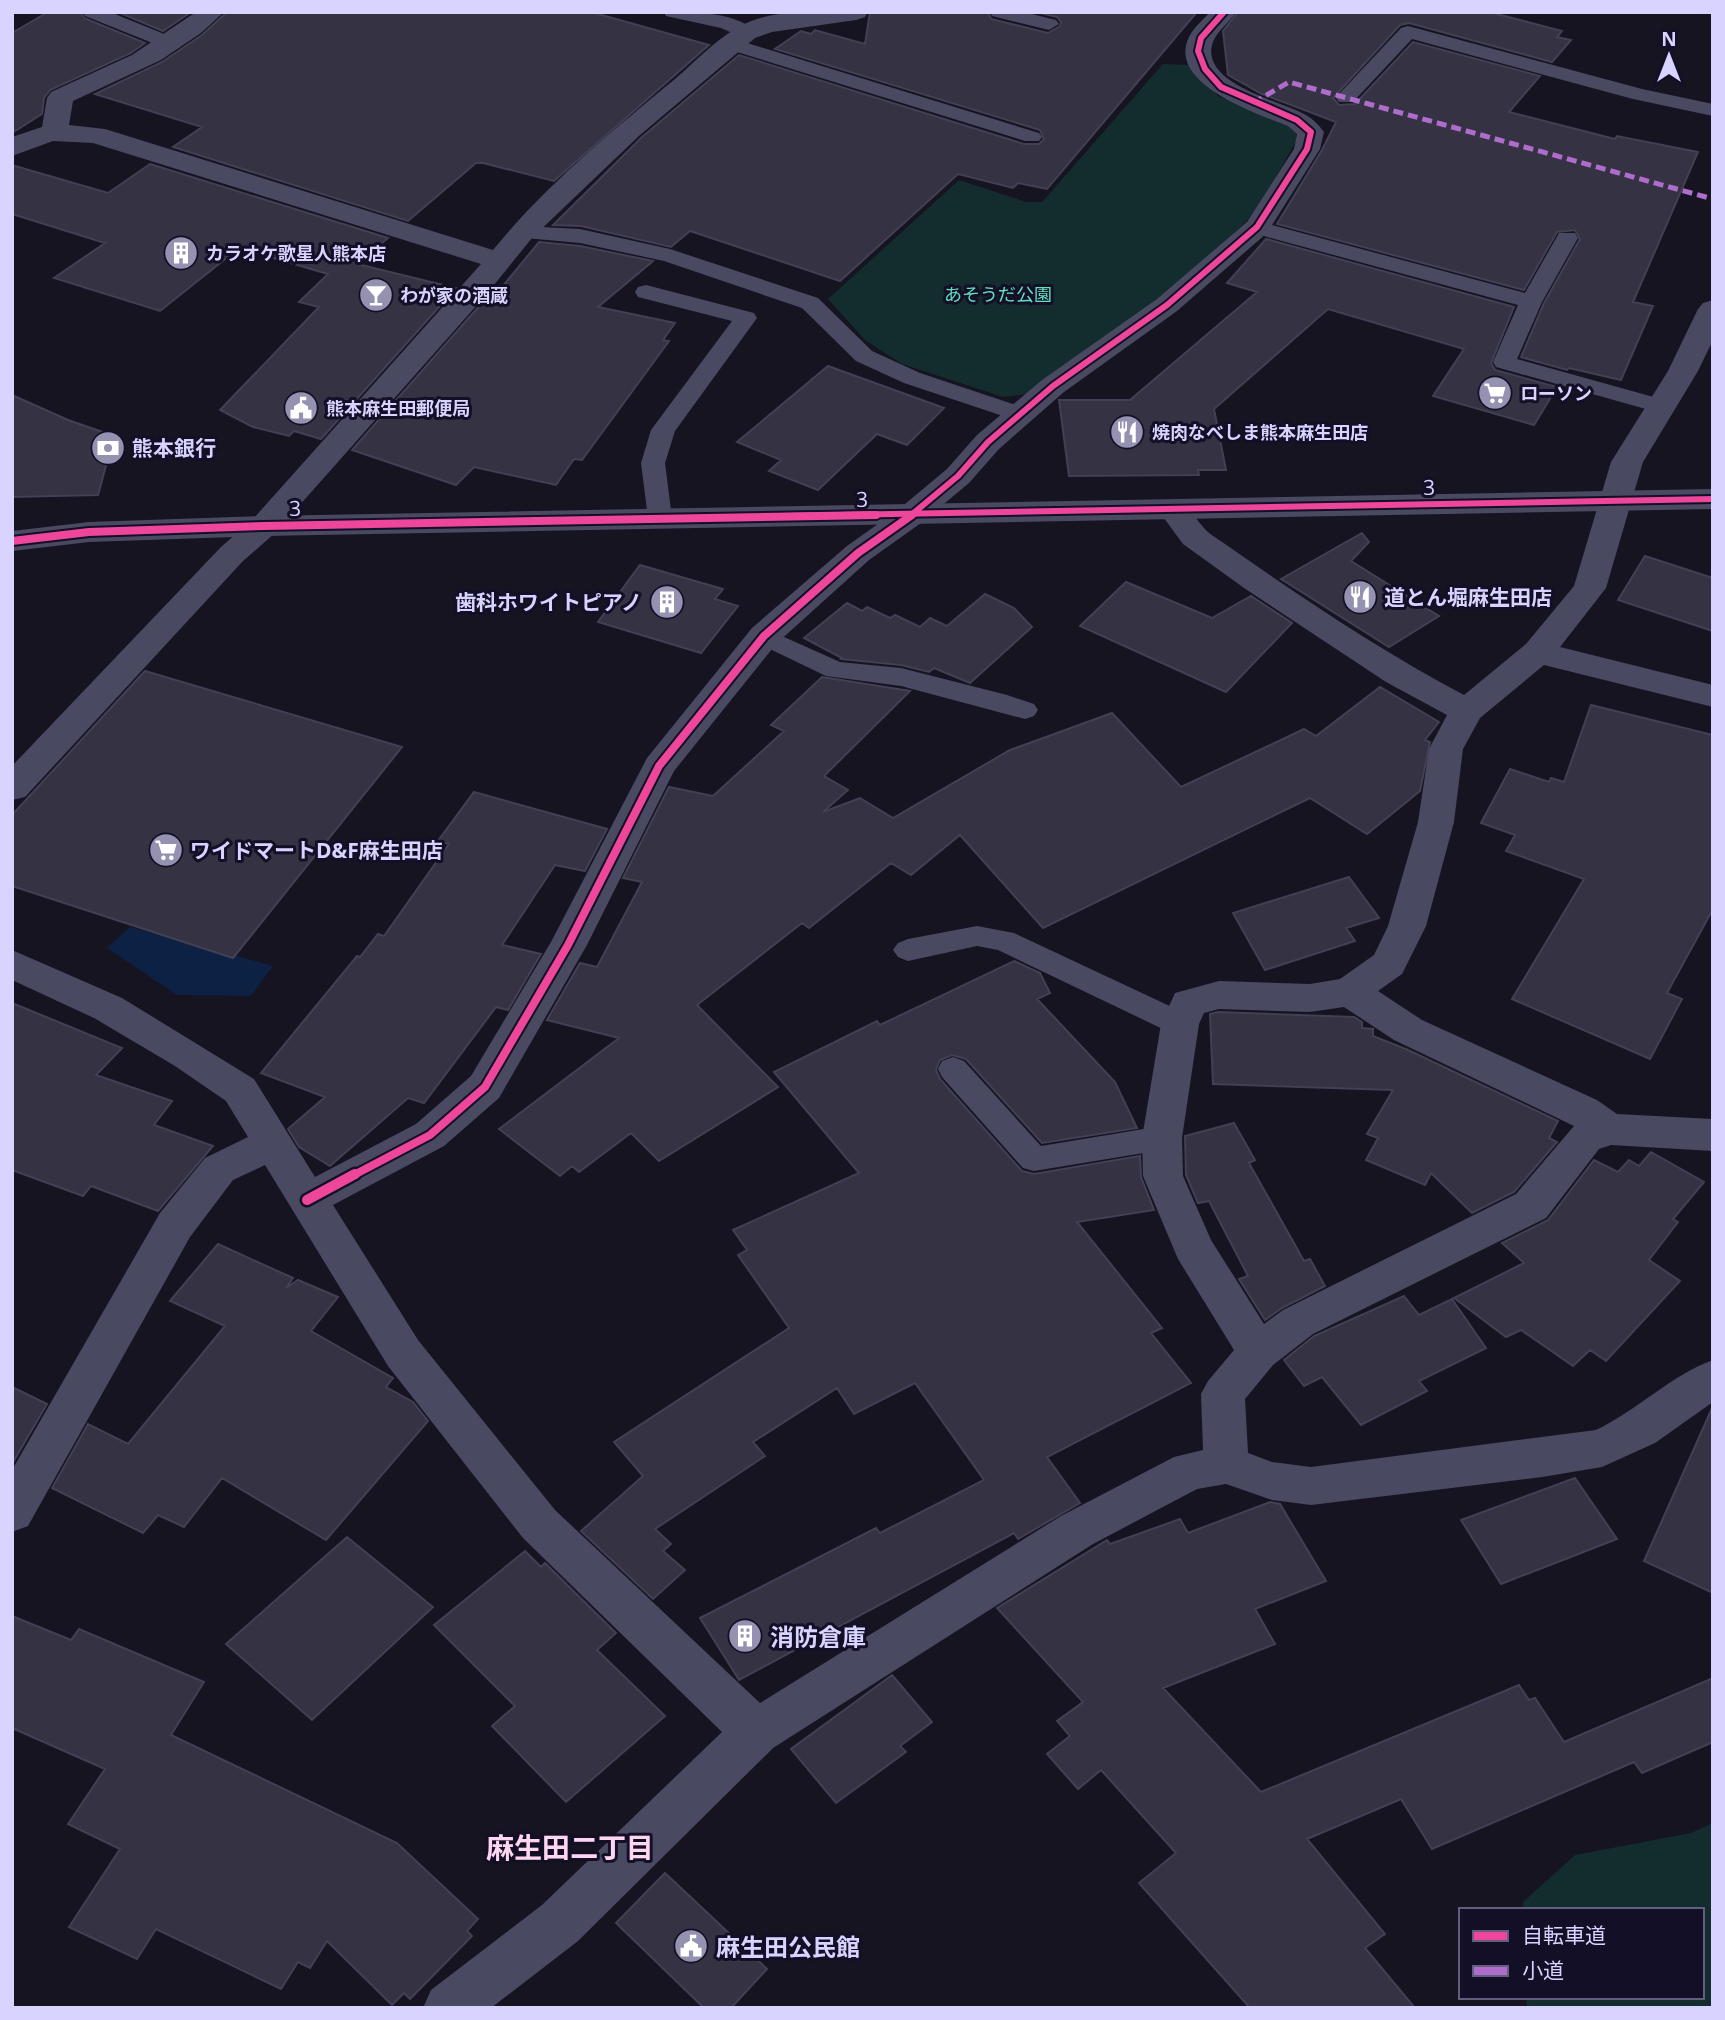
<svg xmlns="http://www.w3.org/2000/svg" width="1725" height="2020" font-family="'Open Sans','Noto Sans JP',sans-serif">
<style>
.green{fill:#132c2d}
.water{fill:#0d2144}
.building{fill:#343243;stroke:#433f54;stroke-width:2}
.lines{fill:none;stroke-linecap:round;stroke-linejoin:round}
.service{fill:#4a4962;fill-rule:evenodd}
.minor{fill:#4a4962;fill-rule:evenodd}
.tertiary{fill:#4a4962;fill-rule:evenodd}
.quiet{stroke:#b06ccc;stroke-width:5;stroke-dasharray:10 5;stroke-linecap:butt}
.cycleway-far2-casing{stroke:#130f26;stroke-width:10}
.cycleway-far1-casing{stroke:#130f26;stroke-width:12}
.cycleway-casing{stroke:#130f26;stroke-width:15}
.cycleway-far2{stroke:#ed469a;stroke-width:6}
.cycleway-far1{stroke:#ed469a;stroke-width:8}
.cycleway{stroke:#ed469a;stroke-width:10}
.labels{text-anchor:middle;dominant-baseline:central;stroke-width:6;stroke-linejoin:round;paint-order:stroke}
.far-poi-label{font-size:18px;font-weight:bold;fill:#d9d4ff;stroke:#130f26;text-anchor:start}
.far-park-label{font-size:18px;fill:#5fe0c0;stroke:#130f26}
.poi-label{font-size:21px;font-weight:bold;fill:#d9d4ff;stroke:#130f26;text-anchor:start}
.street-label{font-size:21px;fill:#d9d4ff;stroke:#130f26}
.near-poi-label{font-size:24px;font-weight:bold;fill:#d9d4ff;stroke:#130f26;text-anchor:start}
.near-neighbourhood-label{font-size:28px;font-weight:bold;fill:#ffd6f0;stroke:#130f26}
</style>
<rect width="100%" height="100%" fill="#161421"/>
<!-- green -->
<path class="green" d="M1163,64L1192,65L1218,96L1287,125L1296,133V141L1262,203L1243,225L1161,300L1028,394L1003,397L902,364L865,340L828,299L959,180L1026,202H1042Z
M1713,1823V2008H1527L1526,1997H1702V1910H1523V1902L1575,1855L1691,1833Z"/>
<!-- water -->
<path class="water" d="M130,927L273,966L251,996L177,995L107,948Z"/>
<!-- building -->
<path class="building" d="M48,12H81L84,18L145,43L131,53L50,90L44,98L42,114L12,133V33Z
M118,12H191L163,31Z
M227,12H591L709,45L554,181L483,163H476L408,221L173,147L202,127L95,94L162,62L202,35Z
M870,12H988L991,19L1048,33L1060,26L1061,22L1057,17L1036,12H1197L1047,189L1018,183L1013,188L958,174L840,281L690,231L671,247L581,226L553,225L642,137L739,55L1024,144H1039L1044,139L1040,130L775,49L801,31L811,34L815,30L865,44Z
M1238,12H1489L1562,31L1557,37L1571,40L1552,62L1409,23L1400,25L1333,98L1339,105L1355,104L1413,42L1540,76L1509,112L1615,139L1617,136L1698,152L1633,302L1653,306L1621,380L1569,368L1567,370L1521,357L1544,303L1580,239L1575,230L1557,232L1524,290L1277,224L1322,150L1336,122L1262,94L1228,75L1223,31Z
M150,164L388,238L357,264L456,288L321,439L294,431L289,436L253,427L220,410L319,307L299,302L328,274L239,248L160,311L54,278L105,243L12,214V165L108,193Z
M1266,239L1514,307L1491,363L1495,370L1557,387L1534,425L1433,396L1464,349L1328,309L1214,409L1226,470H1198L1199,475L1069,476L1059,400H1130L1257,292L1227,283Z
M539,242L580,246L653,261L598,307L675,323L663,340L669,341L582,460L574,459L556,485L474,467L456,485L352,450L488,296L494,297Z
M828,366L944,408L907,445L877,434L818,490L769,471L781,460L737,442Z
M12,395L68,420L114,436L98,495L12,497Z
M1362,533L1369,542L1351,561L1439,616L1389,647L1281,579Z
M1645,556L1713,578V631L1618,600Z
M640,565L723,589L715,599L738,606L701,653L598,622Z
M1126,582L1212,618L1251,596L1292,623L1226,692L1080,626Z
M985,594L1014,608L1032,627L970,683L934,668L929,672L901,665L841,659L842,658L804,638L847,603L862,611L867,607L890,618L895,615L920,627L930,618L947,626Z
M145,671L402,747L233,958L12,886V815Z
M822,677L910,691L824,776L848,790L823,812L860,798L893,818L1010,750L1112,713L1181,787L1304,729L1316,736L1380,687L1439,722L1425,740L1430,742L1420,791L1367,834L1310,798L1043,928L960,835L911,875L891,863L809,928L802,923L697,1005L778,1087L659,1161L631,1133L579,1172L572,1166L560,1176L499,1129L619,1038L547,1020L580,963L597,967L642,882L623,878L669,787L713,796L784,731L771,725Z
M1591,705L1713,735V909L1667,993L1682,999L1650,1059L1512,999L1584,879L1506,851L1515,835L1481,823L1510,769L1549,782L1551,778L1564,782Z
M474,792L607,829L585,871L555,865L502,945L541,954L508,1010L496,1007L424,1103L408,1098L330,1166L299,1147L288,1129L325,1097L261,1073L357,956L360,957L378,934L384,936L449,844L438,841Z
M1349,877L1379,918L1346,928L1355,941L1265,970L1233,913Z
M1014,961L1040,973L1050,993L1037,999L1115,1082L1137,1128L1042,1143L966,1059L952,1055L940,1060L936,1070L940,1079L1022,1171L1034,1174L1140,1156L1141,1177L1154,1210L1077,1222L1162,1328L1151,1333L1191,1383L1047,1457L1080,1503L1018,1539L1014,1533L739,1680L700,1618L876,1528L880,1533L984,1480L915,1383L854,1414L837,1388L753,1442L765,1456L655,1529L671,1544L663,1551L685,1570L653,1599L581,1531L643,1476L614,1442L789,1328L738,1255L747,1250L733,1230L859,1173L774,1072L877,1021L880,1025Z
M12,1003L122,1048L96,1075L172,1101L154,1125L213,1146L158,1211L91,1186L83,1196L12,1170Z
M1218,1012L1354,1017L1362,1022V1028L1373,1029V1036L1408,1050L1558,1121L1549,1138L1557,1142L1514,1192L1472,1213L1431,1173L1425,1185L1366,1160L1378,1138L1367,1134L1393,1090L1213,1084L1210,1014Z
M1234,1123L1255,1160L1249,1163L1304,1261L1310,1259L1325,1286L1282,1308L1265,1320L1239,1279L1248,1276L1209,1201L1198,1203L1186,1175L1185,1136Z
M1651,1152L1704,1182L1673,1219L1678,1222L1649,1260L1680,1281L1606,1361L1590,1350L1573,1366L1521,1330L1506,1337L1454,1298L1524,1263L1502,1243L1548,1220L1594,1160L1618,1172L1629,1160L1639,1166Z
M218,1244L293,1278L286,1288L298,1280L338,1297L311,1331L393,1378L386,1387L413,1402L428,1421L326,1540L222,1478L184,1527L158,1515L143,1533L52,1488L88,1424L128,1444L225,1326L170,1301Z
M1404,1296L1419,1315L1452,1299L1486,1348L1419,1381L1427,1391L1361,1425L1322,1377L1304,1386L1284,1360L1314,1336Z
M12,1387L47,1404L12,1464Z
M1713,1406V1593L1644,1561Z
M1575,1478L1617,1539L1501,1584L1461,1520Z
M1270,1502L1280,1504L1326,1581L1255,1609L1275,1644L1163,1688L1261,1792L1519,1685L1529,1700L1535,1698L1564,1742L1713,1678V1742L1642,1773L1634,1762L1432,1849L1401,1799L1307,1839L1385,1934L1365,1948L1415,2008H1250L1139,1883L1176,1853L1101,1770L1078,1789L1047,1754L1070,1736L1057,1721L1083,1702L997,1608L1107,1540L1110,1544L1180,1519L1188,1533Z
M347,1537L433,1607L312,1720L226,1644Z
M525,1551L541,1567L545,1563L616,1633L597,1650L665,1716L566,1802L492,1726L515,1706L434,1625Z
M12,1616L71,1640L79,1629L204,1682L171,1735L397,1843L478,1919L467,1931L472,1936L410,1999L404,1993L392,2005L327,1941L310,1968L298,1962L281,1989L156,1929L137,1959L69,1927L120,1849L68,1824L105,1769L12,1728Z
M892,1675L932,1722L900,1746L906,1752L836,1803L791,1749Z
M665,1873L767,1969L731,2008H704L616,1923Z"/>
<g class="lines">
<!-- service -->
<path class="service" d="M83,12H110L179,40L182,44L179,48H165L85,16Z
M664,12C689,12 739,11 756,33L746,39L721,28L666,16Z
M990,12H1024L1056,20L1059,24L1049,30L992,16Z
M1408,26L1642,89L1713,104V116L1633,99L1412,39L1353,102H1339L1336,98L1339,94L1401,28Z
M731,38L1039,133L1042,137L1039,141H1025L724,48L721,44L724,40Z
M1257,221L1525,293L1559,233H1575L1578,238L1542,302L1517,359L1668,401L1672,406L1668,411L1660,413L1496,367L1493,362L1518,305L1249,232L1246,227L1249,222Z
M522,226L580,229L670,249L818,298L872,351L920,373L1028,409L1032,414L1028,419H1012L904,383L856,361L802,308L664,261L580,243L514,237L511,232L514,227Z
M646,285L754,313L757,318L675,431L665,463L672,518L669,523L660,526L651,523L648,518L641,463L651,430L732,321L638,297L635,292L638,287Z
M764,628L840,662L901,668L1007,695L1034,704L1038,710L1034,716L1025,719L901,686L826,676L755,642L751,636L755,630Z
M977,926L1014,933L1191,1016L1195,1024L1191,1032L1180,1035L1169,1032L998,950L977,946L908,961L898,957L893,950L898,943L908,939Z
M953,1057L964,1061L1041,1146L1162,1126L1173,1129L1178,1138L1173,1147L1162,1150L1034,1171L1023,1168L942,1077L938,1069L942,1061Z"/>
<!-- minor -->
<path class="minor" d="M196,12H224L201,33L161,60L73,101L69,125L105,129L493,250C545,186 612,131 675,79C695,62 715,40 737,28C774,6 827,12 868,12L865,17L856,20L772,32L755,38L640,135L532,238L485,296L275,533L243,561L25,797L12,800V766L221,547L253,519L481,264L93,143L53,141L12,156V137L42,127L47,98L51,92L132,55Z
M1210,12H1236C1230,22 1217,31 1213,42C1198,83 1280,101 1304,114C1312,118 1319,125 1324,132L1320,149L1267,233L1177,311L1064,392L999,449L969,483L921,523L869,560L776,644L674,771L587,945L499,1098L444,1146L333,1205L418,1340L555,1510L760,1703L1061,1516L1174,1457L1203,1450L1201,1394L1208,1381L1234,1350L1178,1259L1143,1176L1142,1138L1161,1024L1175,993L1219,981L1310,984L1340,979L1374,955L1388,926L1418,822L1429,749L1447,715L1386,682L1244,588L1183,544L1158,510L1163,503C1186,497 1190,512 1203,527C1209,534 1218,539 1225,544C1302,598 1381,651 1464,695L1526,644L1574,586L1611,462L1668,371L1698,309L1703,303L1713,300V340L1698,371L1643,462L1606,588L1560,647L1713,685V707L1544,665L1480,718L1463,749L1454,822L1426,926L1402,974L1378,991L1422,1020L1597,1100L1617,1114L1713,1119V1151L1611,1145L1599,1149L1546,1218L1313,1334L1273,1365L1245,1399L1248,1453L1272,1462L1311,1467L1596,1430C1636,1411 1673,1374 1713,1360V1402L1655,1443L1602,1467L1542,1477L1311,1505L1272,1500L1226,1484L1197,1489L1093,1544L773,1748L578,1941L491,2008H423L431,1990L542,1905L722,1732L523,1538L388,1366L265,1165L233,1180L190,1237L28,1526L12,1532V1470L160,1213L205,1158L248,1137L226,1101L175,1066L94,1018L12,980V950L122,998L254,1079L315,1177L416,1124L471,1076L551,942L647,758L752,628L847,546L899,509L947,469L977,435L1042,380L1157,299L1247,222L1294,149L1297,134L1288,126C1258,114 1166,84 1189,37C1193,28 1203,20 1210,12ZM1344,1007L1394,1040L1574,1126L1516,1194L1283,1310L1264,1324L1211,1240L1183,1176L1182,1138L1199,1024L1204,1013L1219,1009L1310,1012Z"/>
<!-- tertiary -->
<path class="tertiary" d="M1713,489V509L264,536L89,542L12,551V531L89,522L264,516Z"/>
<!-- quiet -->
<path class="quiet" d="M1253,103L1289,82L1713,199"/>
<!-- cycleway-far2 casing -->
<g class="cycleway-far2-casing">
<path id="cycleway-far2" d="M782,516L1713,499
M910,516L958,476L988,442L1053,386L1167,305L1257,227L1307,149L1311,132L1297,120L1221,87L1205,69L1198,51L1201,38L1224,12"/>
</g>
<!-- cycleway-far1 casing -->
<g class="cycleway-far1-casing">
<path id="cycleway-far1" d="M12,541L89,532L264,526L876,515
M352,1176L430,1135L485,1087L568,945L659,766L764,636L858,553L912,515"/>
</g>
<!-- cycleway casing -->
<g class="cycleway-casing">
<path id="cycleway" d="M307,1200L355,1174"/>
</g>
<!-- cycleway-far2 -->
<use href="#cycleway-far2" class="cycleway-far2"/>
<!-- cycleway-far1 -->
<use href="#cycleway-far1" class="cycleway-far1"/>
<!-- cycleway -->
<use href="#cycleway" class="cycleway"/>
</g>
<!-- icons -->
<defs>
<g id="building-disc" transform="scale(1.75)"><circle r="9.5" fill="#9591b1" stroke="#130f26"/><path d="M-4-6H4V6H1V3H-1V6H-4ZM-2.5-4.3h1.7v1.8h-1.7ZM.8-4.3h1.7v1.8H.8ZM-2.5-1h1.7V.8h-1.7ZM.8-1h1.7V.8H.8Z" fill="#fff"/></g>
<g id="bar-disc" transform="scale(1.75)"><circle r="9.5" fill="#9591b1" stroke="#130f26"/><path d="M-6-5H6L.8 .8V4.5H3.5V6h-7V4.5H-.8V.8Z" fill="#fff"/></g>
<g id="supermarket-disc" transform="scale(1.75)"><circle r="9.5" fill="#9591b1" stroke="#130f26"/><path d="M-6-5.5h2.5l.6 2H6L4.5 2H-2.5L-4.4-4H-6ZM-1.5 3.2a1.3 1.3 0 1 0 .1 0ZM3 3.2a1.3 1.3 0 1 0 .1 0Z" fill="#fff"/></g>
<g id="civic-disc" transform="scale(1.75)"><circle r="9.5" fill="#9591b1" stroke="#130f26"/><path d="M-.6-6.5H3V-4.5H.6V-3L4-1V1h2V6H-6V1h2V-1L-.6-3ZM-1.2 2.5V6h2.4V2.5Z" fill="#fff"/></g>
<g id="restaurant-disc" transform="scale(1.75)"><circle r="9.5" fill="#9591b1" stroke="#130f26"/><path d="M-5-6h1v4h1v-4h1v4h1v-4h1v5L-1.5 .5V6h-2V.5L-5-1ZM5-6V6H3V1.5H1.5Q1.5-4 5-6Z" fill="#fff"/></g>
<g id="bank-disc" transform="scale(1.75)"><circle r="9.5" fill="#9591b1" stroke="#130f26"/><path d="M-6-4H6V4H-6ZM0-2.3a2.3 2.3 0 1 0 0 4.6a2.3 2.3 0 1 0 0-4.6Z" fill="#fff"/></g>
</defs>
<g fill-rule="evenodd">
<use href="#building-disc" x="181" y="253"/>
<use href="#bar-disc" x="376" y="295"/>
<use href="#supermarket-disc" x="1495" y="393"/>
<use href="#civic-disc" x="301" y="408"/>
<use href="#restaurant-disc" x="1127" y="432"/>
<use href="#bank-disc" x="108" y="448"/>
<use href="#restaurant-disc" x="1360" y="597"/>
<use href="#building-disc" x="667" y="602"/>
<use href="#supermarket-disc" x="166" y="850"/>
<use href="#building-disc" x="745" y="1636"/>
<use href="#civic-disc" x="691" y="1946"/>
</g>
<g class="labels">
<!-- far-poi labels -->
<g class="far-poi-label">
<text x="206" y="253">カラオケ歌星人熊本店</text>
<text x="400" y="295">わが家の酒蔵</text>
<text x="1520" y="393">ローソン</text>
<text x="326" y="408">熊本麻生田郵便局</text>
<text x="1152" y="432">焼肉なべしま熊本麻生田店</text>
</g>
<!-- far-park labels -->
<g class="far-park-label">
<text x="998" y="294">あそうだ公園</text>
</g>
<!-- poi labels -->
<g class="poi-label">
<text x="132" y="448">熊本銀行</text>
<text x="1384" y="597">道とん堀麻生田店</text>
<text x="642" y="602" text-anchor="end">歯科ホワイトピアノ</text>
<text x="190" y="850">ワイドマートD&amp;F麻生田店</text>
</g>
<!-- street labels -->
<g class="street-label">
<text transform="translate(1429 487) rotate(-1)">3</text>
<text transform="translate(862 499) rotate(-1)">3</text>
<text transform="translate(295 508) rotate(-1)">3</text>
</g>
<!-- near-poi labels -->
<g class="near-poi-label">
<text x="770" y="1636">消防倉庫</text>
<text x="716" y="1946">麻生田公民館</text>
</g>
<!-- near-neighbourhood labels -->
<g class="near-neighbourhood-label">
<text x="570" y="1847">麻生田二丁目</text>
</g>
</g>
<!-- border -->
<rect width="1725" height="2020" fill="none" stroke="#d9d4ff" stroke-width="28"/>
<!-- legend -->
<rect x="1459" y="1908" width="245" height="91" fill="#130f26" stroke="#625e7d" stroke-width="2"/>
<rect x="1473" y="1931" width="35" height="10" fill="#ed469a" stroke="#625e7d" stroke-width="2"/>
<text x="1522" y="1943" font-size="21" fill="#d9d4ff">自転車道</text>
<rect x="1473" y="1966" width="35" height="10" fill="#b06ccc" stroke="#625e7d" stroke-width="2"/>
<text x="1522" y="1978" font-size="21" fill="#d9d4ff">小道</text>
<!-- north arrow -->
<g transform="translate(1669 56)" stroke="#130f26" stroke-width="5" paint-order="stroke">
<path d="M0-5L12 26L0 18L-12 26Z" fill="#d9d4ff"/>
<text y="-10" font-size="19" font-weight="bold" text-anchor="middle" fill="#d9d4ff">N</text>
</g>
</svg>
